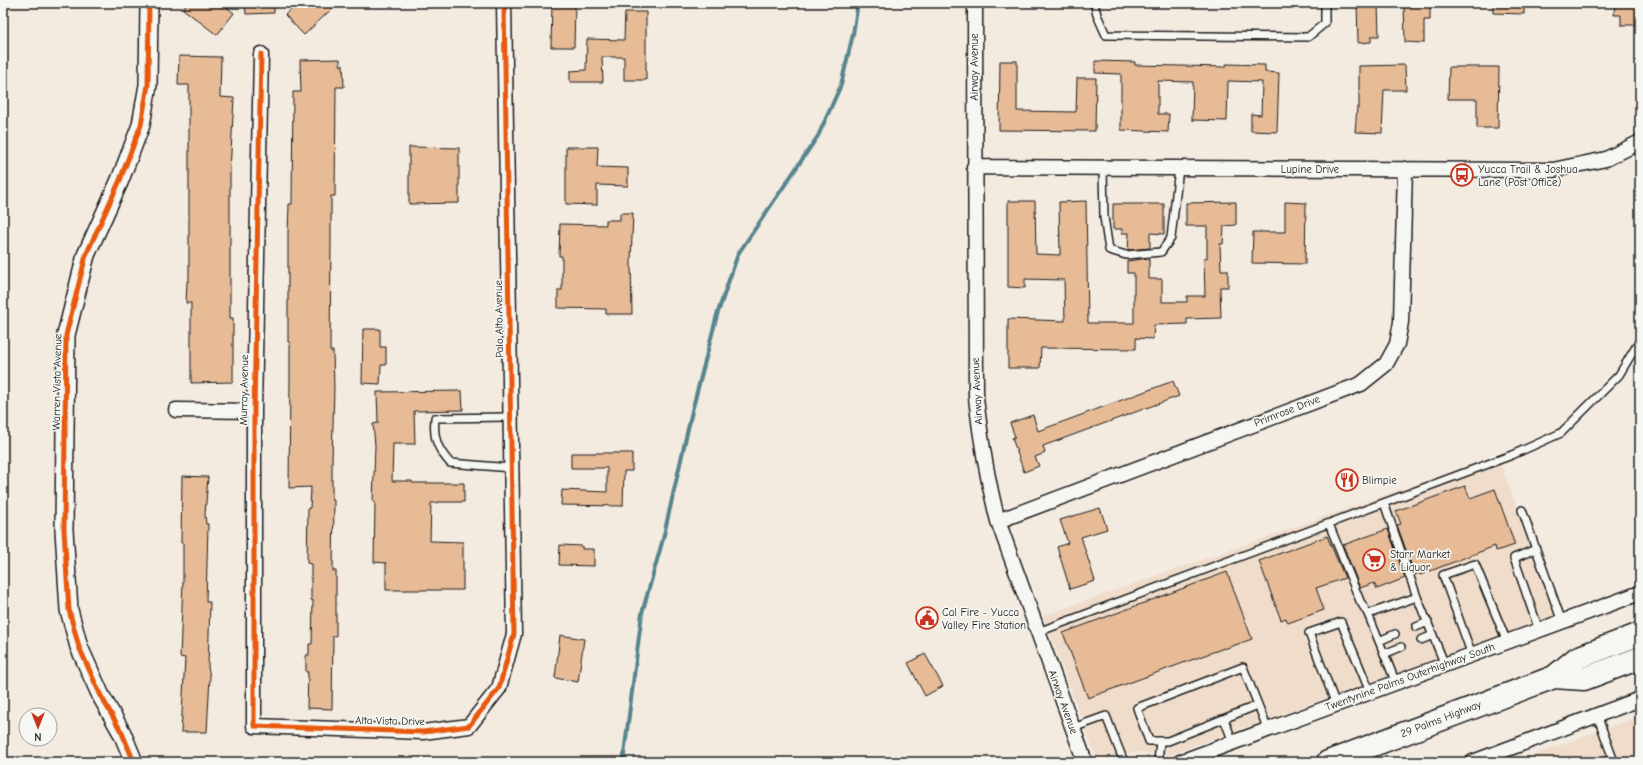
<svg xmlns="http://www.w3.org/2000/svg" width="1643" height="765" font-family="'Comic Neue',sans-serif">
<style>
.built{fill:#efdcca}
.lines{fill:none;stroke-linecap:round;stroke-linejoin:round}
.stream{stroke:#56858e;stroke-width:4}
.building{fill:#e6bb96;stroke:#1c1c1c}
.service-casing{stroke:#1c1c1c;stroke-width:10}
.minor-casing{stroke:#1c1c1c;stroke-width:17}
.tertiary-casing{stroke:#1c1c1c;stroke-width:20}
.primary-casing{stroke:#1c1c1c;stroke-width:25}
.service{stroke:#f6f6f2;stroke-width:7}
.minor{stroke:#f6f6f2;stroke-width:14}
.tertiary{stroke:#f6f6f2;stroke-width:17}
.primary{stroke:#f6f6f2;stroke-width:22}
.cycleway-casing{stroke:#f6f6f2;stroke-width:8}
.cycleway{stroke:#e8590c;stroke-width:5}
.labels{text-anchor:middle;dominant-baseline:central;stroke-width:3.5;stroke-linejoin:round;paint-order:stroke}
.street-label{font-size:11px;fill:#1c1c1c;stroke:#f6f6f2}
.poi-label{font-size:11px;fill:#1c1c1c;stroke:#f6f6f2;text-anchor:start}
</style>
<rect width="100%" height="100%" fill="#f3eae0"/>
<filter id="ink" filterUnits="userSpaceOnUse"><feTurbulence type="fractalNoise" baseFrequency=".025" numOctaves="2"/><feDisplacementMap in="SourceGraphic" scale="8" xChannelSelector="R" yChannelSelector="G"/><feConvolveMatrix kernelMatrix="1 2 1 2 8 2 1 2 1" color-interpolation-filters="sRGB"/></filter>
<g filter="url(#ink)">
<!-- built -->
<path class="built" d="M1497,456L1559,614L1172,754L1135,752L1097,760L1043,616Z
M1640,716V762H1515Z"/>
<g class="lines">
<!-- stream -->
<path class="stream" d="M623,762L642,613L663,539L692,411L717,315L738,254L818,136L841,85L853,34L858,3"/>
</g>
<!-- building -->
<path class="building" d="M188,3H221L234,13L217,35L183,9Z
M245,3H274V13L246,14Z
M298,3H338L304,35L285,15Z
M552,3H575L574,47H551Z
M1357,3H1378L1379,36H1371V42L1358,43Z
M1404,3H1430V20H1424V43L1405,42Z
M1493,3H1524V14L1493,13Z
M1615,3H1640V25H1621V15H1614Z
M625,12H646V80H624V57H602L603,82H570V71L586,70L587,39L624,40Z
M179,56L221,57L220,97L234,98L230,171V318H233V382L191,383V303H186L187,281H189V85H178Z
M340,59V65H343L344,87H336L335,196H331V242L330,351H333L334,388L332,461V500H334L333,571H336V636H333L332,709L307,708L308,672H306V655H309V644H312L313,600H311V564L307,563L308,508H310L311,487L289,488L290,379V342H288V233L289,204H292L293,92H301L300,60Z
M1000,61H1017V111L1076,112L1077,78H1096L1095,131L999,130Z
M1095,61L1135,62V65L1226,67V64L1265,65V72L1279,73L1277,132L1251,131V114L1261,115L1262,82L1228,81L1227,121L1192,120L1193,82L1158,81V114H1169L1168,132L1121,130V74L1095,73Z
M1405,65L1406,90H1384L1382,133L1355,132L1357,107L1359,108V66Z
M1449,67H1499L1498,128H1477V99H1448Z
M409,147L459,148V203L409,204Z
M566,147H598L597,167L628,168V186L597,185V205L566,204Z
M1008,201H1035L1036,254L1060,255L1059,202L1086,201L1088,323H1134V273H1127V261L1149,258V279H1162V302H1187V296H1205L1204,258H1207V226H1186V203L1236,202V225L1224,226L1223,244H1220L1221,270H1228V287H1220L1221,318L1187,319V324L1154,325L1153,339L1136,338V349L1041,348L1040,368H1008V319L1065,321L1064,280L1025,279V288L1008,287Z
M1285,202L1306,203L1305,264L1252,263L1253,232H1285Z
M1113,204H1164V234L1150,233V248L1128,250L1129,233H1122V229H1113Z
M620,213H633L631,260L632,314H606V309L558,308V290H562V256H559L560,224L606,225V220H620Z
M363,329H380V347H386V365H381L380,384L362,383Z
M1173,381L1179,396L1043,446L1045,453L1035,457L1039,466L1024,472L1012,438L1015,437L1010,423L1033,415L1038,431Z
M462,391L463,410L414,411L415,444H393L392,481H412V483H464V502H437V503H431L430,541L463,542V590H386V563L374,562L375,502H373L375,445L373,424L378,423L377,392Z
M571,453H632V471H624L623,506L561,505L562,490L607,492V468H571Z
M182,476L208,477L205,515L206,524H208L206,602H210L208,667L210,677L207,732H181L185,658L180,657L183,581V543H181Z
M1465,486L1470,498L1495,489L1515,545L1496,551L1495,546L1420,575L1419,573L1415,575L1397,525L1401,524L1396,511Z
M1100,508L1107,529L1081,537L1095,581L1070,589L1057,547L1068,543L1060,520Z
M1388,529L1405,578L1377,589L1374,583L1360,588L1343,545Z
M1327,536L1345,578L1316,588L1324,610L1288,623L1286,618L1281,620L1259,561Z
M560,545L582,546V549H594V566L559,565Z
M1227,572L1252,639L1224,649V648L1088,698L1063,633Z
M560,635L584,639L578,682L555,678Z
M925,654L943,686L925,696L908,663Z"/>
<g class="lines">
<!-- service casing -->
<g class="service-casing">
<path id="service" d="M1094,3L1097,15L1106,35L1308,37L1325,23V3
M1103,168L1104,217L1109,250L1126,255L1161,252L1171,238L1179,168
M510,417L435,418C433,438 437,448 450,463L511,468
M1384,503L1417,597
M1522,510L1562,622
M1329,524L1360,601L1368,614
M1536,549L1514,558L1539,630
M1416,627L1428,622
M1038,632L1512,455L1561,433L1619,375L1640,340
M1421,640L1433,635
M1379,641L1395,634
M1384,654L1401,647
M1472,655L1443,575L1475,564L1507,642
M1396,683L1368,614L1417,597L1445,665
M1258,705L1168,741H1149L1137,708L1243,667L1268,730
M1336,705L1309,633L1341,622L1370,692
M1597,715L1613,759L1604,762
M1224,719L1233,742
M1073,728L1106,716L1124,762
M1158,762L1160,741"/>
</g>
<!-- minor casing -->
<g class="minor-casing">
<path id="minor" d="M975,3L976,398C981,442 987,479 998,521L1085,762
M261,54L254,411V726L423,732L469,726L499,688L514,634L504,3
M974,167L1553,170L1606,159L1640,142
M176,410L254,411
M998,521L1361,384L1386,364L1397,344L1401,322L1405,169
M1180,762L1640,593
M1473,762L1640,699"/>
</g>
<!-- tertiary casing -->
<g class="tertiary-casing">
<path id="tertiary" d="M134,762L122,733L101,696L79,647L69,610L64,530L66,335L86,255L120,180L141,125L148,85L149,3"/>
</g>
<!-- primary casing -->
<g class="primary-casing">
<path id="primary" d="M1554,677L1584,679L1640,658
M1328,762L1554,677L1577,658L1640,634"/>
</g>
<!-- service -->
<use href="#service" class="service"/>
<!-- minor -->
<use href="#minor" class="minor"/>
<!-- tertiary -->
<use href="#tertiary" class="tertiary"/>
<!-- primary -->
<use href="#primary" class="primary"/>
<!-- cycleway casing -->
<g class="cycleway-casing">
<path id="cycleway" d="M261,54L254,411V726L423,732L469,726L499,688L514,634L504,3
M134,762L122,733L101,696L79,647L69,610L64,530L66,335L86,255L120,180L141,125L148,85L149,3"/>
</g>
<!-- cycleway -->
<use href="#cycleway" class="cycleway"/>
</g>
</g>
<!-- icons -->
<defs>
<g id="bus-ring" transform="scale(1.15)"><circle r="9.5" fill="#f6f6f2" stroke="#c8321e" stroke-width="1.5"/><path d="M-5-6H5V4H4V6H2V4H-2V6H-4V4H-5ZM-3.5-4V0h7V-4ZM-3.5 1.2v1.5H-2V1.2ZM2 1.2v1.5H3.5V1.2Z" fill="#c8321e"/></g>
<g id="restaurant-ring" transform="scale(1.15)"><circle r="9.5" fill="#f6f6f2" stroke="#c8321e" stroke-width="1.5"/><path d="M-5-6h1v4h1v-4h1v4h1v-4h1v5L-1.5 .5V6h-2V.5L-5-1ZM5-6V6H3V1.5H1.5Q1.5-4 5-6Z" fill="#c8321e"/></g>
<g id="supermarket-ring" transform="scale(1.15)"><circle r="9.5" fill="#f6f6f2" stroke="#c8321e" stroke-width="1.5"/><path d="M-6-5.5h2.5l.6 2H6L4.5 2H-2.5L-4.4-4H-6ZM-1.5 3.2a1.3 1.3 0 1 0 .1 0ZM3 3.2a1.3 1.3 0 1 0 .1 0Z" fill="#c8321e"/></g>
<g id="civic-ring" transform="scale(1.15)"><circle r="9.5" fill="#f6f6f2" stroke="#c8321e" stroke-width="1.5"/><path d="M-.6-6.5H3V-4.5H.6V-3L4-1V1h2V6H-6V1h2V-1L-.6-3ZM-1.2 2.5V6h2.4V2.5Z" fill="#c8321e"/></g>
</defs>
<g fill-rule="evenodd">
<use href="#bus-ring" x="1462" y="175"/>
<use href="#restaurant-ring" x="1347" y="480"/>
<use href="#supermarket-ring" x="1374" y="560"/>
<use href="#civic-ring" x="927" y="618"/>
</g>
<g class="labels">
<!-- street labels -->
<g class="street-label">
<text transform="translate(974 67) rotate(-90)">Airway Avenue</text>
<text x="1310" y="169">Lupine Drive</text>
<text transform="translate(499 319) rotate(-91)">Palo Alto Avenue</text>
<text transform="translate(57 382) rotate(-89)">Warren Vista Avenue</text>
<text transform="translate(244 390) rotate(-89)">Murray Avenue</text>
<text transform="translate(977 391) rotate(-93)">Airway Avenue</text>
<text transform="translate(1287 411) rotate(-21)">Primrose Drive</text>
<text transform="translate(1410 677) rotate(-20)">Twentynine Palms Outerhighway South</text>
<text transform="translate(1063 702) rotate(70)">Airway Avenue</text>
<text transform="translate(1441 719) rotate(-21)">29 Palms Highway</text>
<text transform="translate(390 721) rotate(1)">Alta Vista Drive</text>
</g>
<!-- poi labels -->
<g class="poi-label">
<text x="1478" y="169">Yucca Trail &amp; Joshua<tspan x="1478" dy="13">Lane (Post Office)</tspan></text>
<text x="1362" y="480">Blimpie</text>
<text x="1390" y="554">Starr Market<tspan x="1390" dy="13">&amp; Liquor</tspan></text>
<text x="942" y="612">Cal Fire - Yucca<tspan x="942" dy="13">Valley Fire Station</tspan></text>
</g>
</g>
<!-- margin -->
<rect width="1643" height="765" fill="none" stroke="#f6f6f2" stroke-width="16"/>
<rect x="8" y="8" width="1627" height="749" fill="none" stroke="#1c1c1c" stroke-width="1.5" filter="url(#ink)"/>
<!-- north arrow -->
<g transform="translate(38 727) rotate(180)"><circle r="19" fill="#f6f6f2" stroke="#9f9f9c"/>
<path d="M0-3L7 15L0 10L-7 15Z" fill="#c8321e"/>
<text y="-6" font-size="11" font-weight="bold" text-anchor="middle" fill="#1c1c1c">N</text>
</g>
</svg>
